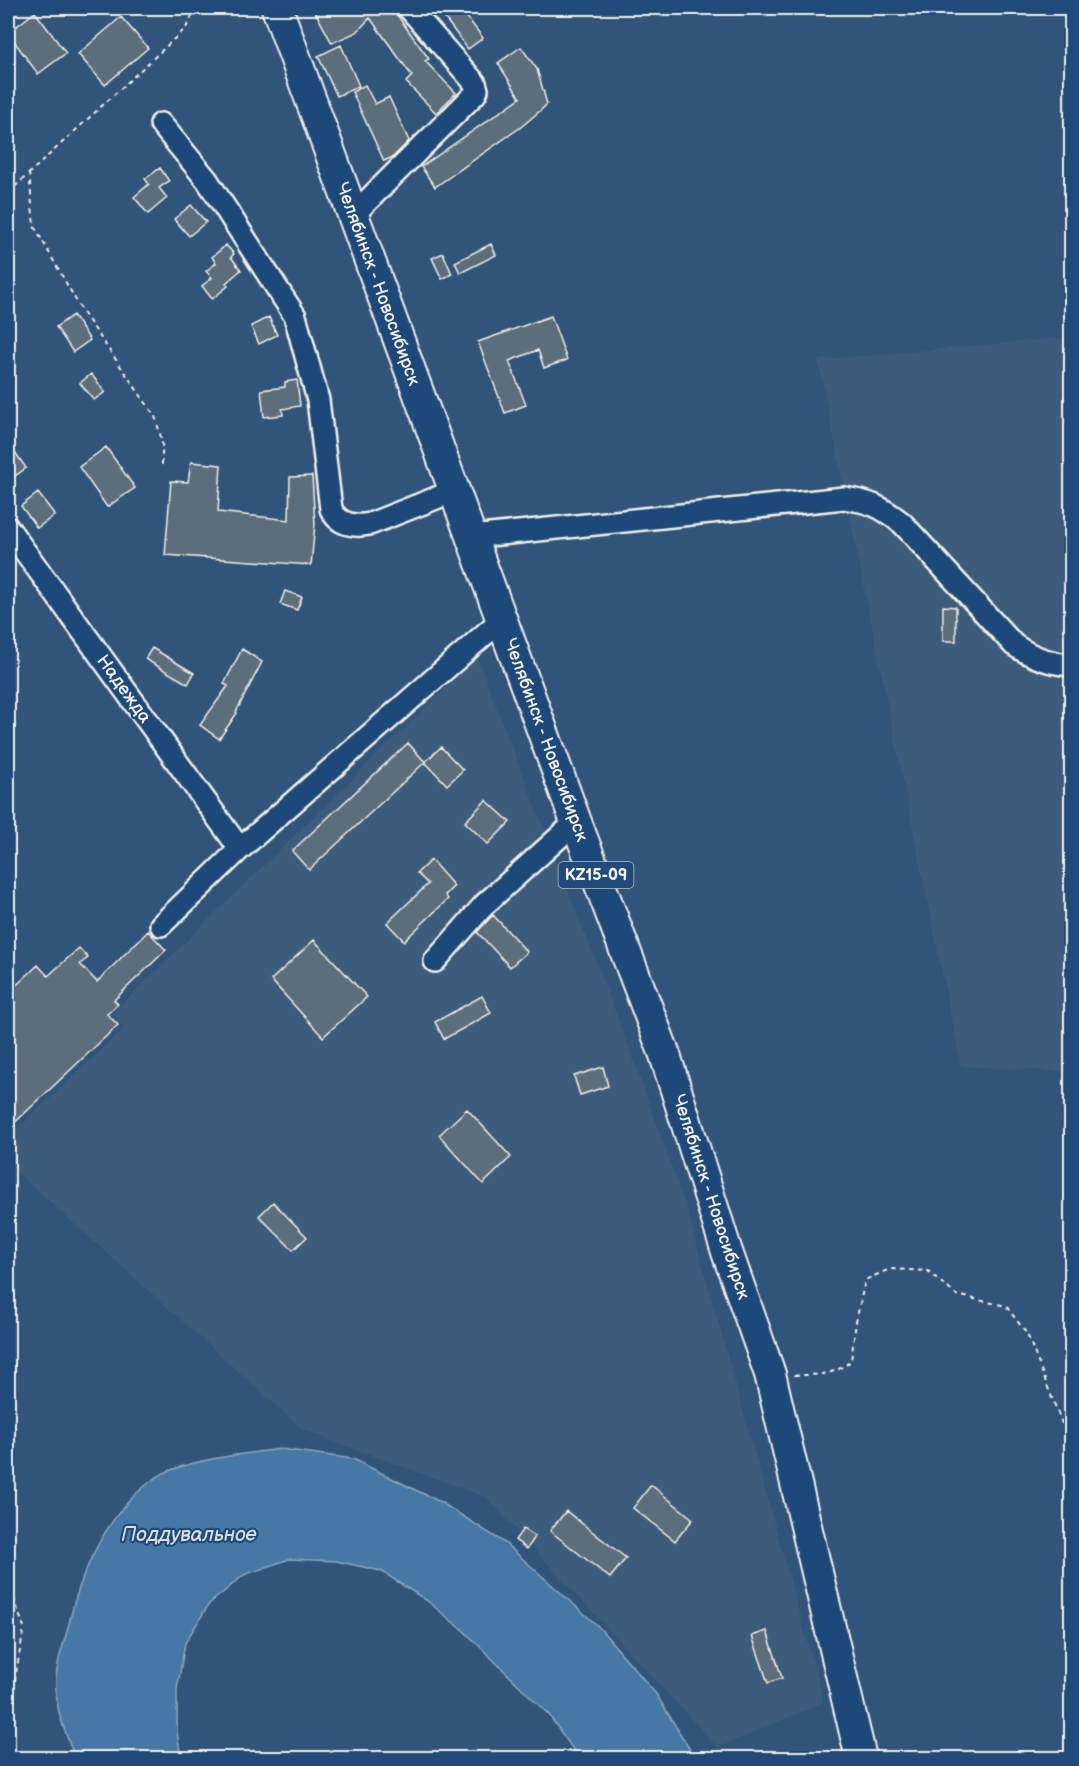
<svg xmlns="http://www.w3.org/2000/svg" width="1079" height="1766" font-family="'Balsamiq Sans',sans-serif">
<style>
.built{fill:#3e5c7b}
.water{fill:#4777a4;stroke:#8ca8bf;stroke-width:1.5}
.building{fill:#5c6d7c;stroke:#f4f1e8;stroke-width:1.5}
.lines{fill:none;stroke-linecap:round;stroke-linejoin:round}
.minor-casing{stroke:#f4f1e8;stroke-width:26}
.highway-casing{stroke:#f4f1e8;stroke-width:34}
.path{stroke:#f4f1e8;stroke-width:2;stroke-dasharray:4.5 4.5;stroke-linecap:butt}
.minor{stroke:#1f4a7a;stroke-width:21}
.highway{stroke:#1f4a7a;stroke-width:30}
.labels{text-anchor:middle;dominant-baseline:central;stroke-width:4.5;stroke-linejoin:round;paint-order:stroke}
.shield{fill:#1f4a7a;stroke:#b4bfc7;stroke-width:1.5}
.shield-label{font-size:16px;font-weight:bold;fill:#f4f1e8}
.street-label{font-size:18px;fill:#f4f1e8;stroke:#1f4a7a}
.water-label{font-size:20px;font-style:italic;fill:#dadfde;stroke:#1f4a7a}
</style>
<rect width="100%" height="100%" fill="#31547b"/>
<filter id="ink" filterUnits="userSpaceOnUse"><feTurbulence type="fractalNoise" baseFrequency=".0167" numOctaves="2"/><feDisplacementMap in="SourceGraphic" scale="12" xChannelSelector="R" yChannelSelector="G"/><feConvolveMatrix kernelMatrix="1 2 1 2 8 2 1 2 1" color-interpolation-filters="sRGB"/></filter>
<g filter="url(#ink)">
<!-- built -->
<path class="built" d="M1071,337V1072L961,1066L818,360Z
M477,657L632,1055L688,1213L824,1702L718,1748L486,1497L303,1430L8,1164V1138L124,1028L112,1014Z"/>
<!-- water -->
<path class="water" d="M281,1449L353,1459L442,1503L505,1543L598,1626L656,1694L695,1758H579L549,1715L464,1631L426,1600L381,1571L336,1561L289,1559L244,1575L209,1604L185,1643L177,1689V1732L181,1758H63L62,1756L72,1750C63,1726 54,1706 56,1680C56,1663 63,1647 67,1631C70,1621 72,1610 75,1600C90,1553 115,1505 157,1477C182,1460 250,1453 281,1449Z"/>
<!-- building -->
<path class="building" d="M313,8H392L429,59L425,61L456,93L436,113L406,82L412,76L370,18L357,32L332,43Z
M437,8H460L483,38L468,49Z
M35,12L66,53L38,74L8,33Z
M121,17L148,48L105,85L78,54Z
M341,45L359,86L337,96L318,56Z
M521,47L537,69L547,104L541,110L521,127L435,187L421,167L520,98L498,63Z
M365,85L375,104L389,97L409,141L393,157L384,161L352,92Z
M160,168L169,181L159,188L167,198L148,214L134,197L149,184L145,179Z
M191,205L206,222L189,236L174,219Z
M491,244L496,255L460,273L455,262Z
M226,245L234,254L231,257L241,270L226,283L228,286L212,299L202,286L212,278L206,271L216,263L212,257Z
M443,253L452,274L442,279L432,258Z
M73,315L90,340L73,352L56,327Z
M551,316L567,360L544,368L538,350L509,361L526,405L505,413L478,342Z
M269,317L277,335L259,344L251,326Z
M91,374L105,392L94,400L80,383Z
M297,380L300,406L282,409L283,415L264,417L261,390L285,387V382Z
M8,442L26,468L8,481Z
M106,447L135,488L107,507L79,467Z
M191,462L221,465L218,512L289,520L290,477L312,476L315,524L311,565L165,555L171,481L188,482Z
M38,493L55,515L37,528L21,506Z
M285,591L302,597L297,610L280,604Z
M943,606L956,607V641H943Z
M152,648L194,673L188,684L145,659Z
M242,649L262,662L236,712L237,713L219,739L200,725L228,686L224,684Z
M408,743L425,762L309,870L292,851Z
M441,747L463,770L447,785L425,762Z
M486,800L510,822L488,844L465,822Z
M431,860L454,886L445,895L448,899L404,941L387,923L428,884L417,873Z
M493,915L527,952L510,967L477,932Z
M148,931L166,950L114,1000L118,1004L107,1014L118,1025L8,1129V993L38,965L48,976L79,948L88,958L80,964L97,982Z
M314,940L367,997L323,1037L271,980Z
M482,996L491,1013L444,1039L435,1022Z
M603,1067L608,1086L580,1095L574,1076Z
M467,1109L511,1157L483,1184L439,1135Z
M273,1202L307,1237L293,1250L259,1216Z
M651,1485L693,1519L675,1541L633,1508Z
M566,1511L626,1558L610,1578L550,1531Z
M523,1529L535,1537L527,1549L515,1540Z
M767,1631L782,1678L768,1683L752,1636Z"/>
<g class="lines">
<!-- minor casing -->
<g class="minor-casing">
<path id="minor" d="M161,124L207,180L295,316L318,400L331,509C338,525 354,527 370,524L454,491
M353,215L475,94L477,90L475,83L409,8
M8,528L240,849
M471,537L844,498C871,502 880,506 902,523L1014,645C1032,657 1050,664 1072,665
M161,925L240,849L501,620
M435,961L485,904L576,822"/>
</g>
<!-- highway casing -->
<g class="highway-casing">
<path id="highway" d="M277,8L576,822L665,1055L727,1252L770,1374L861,1758"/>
</g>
<!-- path -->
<path class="path" d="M29,173L34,226L82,311L155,416L162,441V468
M8,193L186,28L196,8
M794,1375C817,1375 833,1376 851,1361L856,1322L865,1280L890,1269L928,1271L956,1295L1006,1306L1027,1334L1072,1449
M8,1581L24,1628L12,1696L8,1704"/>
<!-- minor -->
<use href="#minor" class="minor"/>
<!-- highway -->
<use href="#highway" class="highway"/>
</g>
</g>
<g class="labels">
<!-- shield labels -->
<rect class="shield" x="558.5" y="862" width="75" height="26" rx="4.5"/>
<g class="shield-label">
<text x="596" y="875">KZ15-09</text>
</g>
<!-- street labels -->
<g class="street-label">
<text transform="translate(378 284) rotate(70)">Челябинск - Новосибирск</text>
<text transform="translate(124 689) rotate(54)">Надежда</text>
<text transform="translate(546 740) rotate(70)">Челябинск - Новосибирск</text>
<text transform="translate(711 1197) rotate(72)">Челябинск - Новосибирск</text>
</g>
<!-- water labels -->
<g class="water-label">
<text x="189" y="1535">Поддувальное</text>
</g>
</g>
<!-- margin -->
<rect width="1079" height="1766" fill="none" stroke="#1f4a7a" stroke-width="30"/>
<rect x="15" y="15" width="1049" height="1736" fill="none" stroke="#f4f1e8" stroke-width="2" filter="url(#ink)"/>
</svg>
